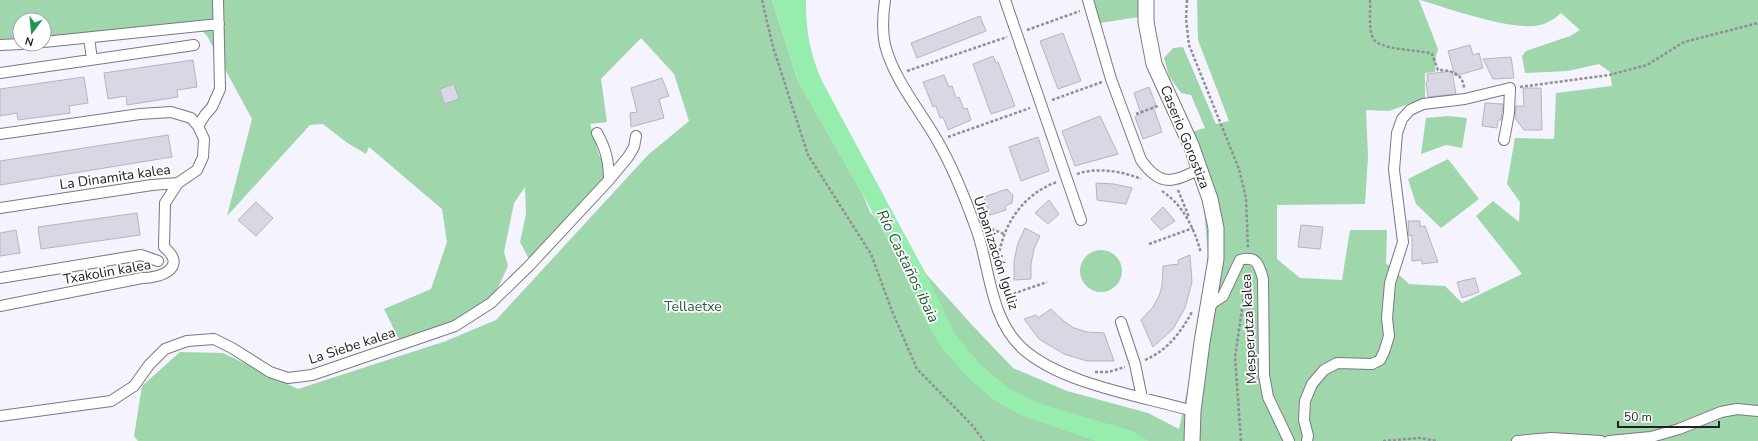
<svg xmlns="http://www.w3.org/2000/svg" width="1758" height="441" font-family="'Nunito Sans',sans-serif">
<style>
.green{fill:#9fd6ac}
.water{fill:#97edae}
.building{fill:#d9d7e3;stroke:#b7b4c0}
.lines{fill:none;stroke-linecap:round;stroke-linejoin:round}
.street-casing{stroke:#7a7883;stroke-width:12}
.secondary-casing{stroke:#7a7883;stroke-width:17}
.path{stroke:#908f96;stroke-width:2.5;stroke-dasharray:3 2;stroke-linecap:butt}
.street{stroke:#fff;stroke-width:10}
.secondary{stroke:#fff;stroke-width:15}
.labels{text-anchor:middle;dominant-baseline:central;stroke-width:3.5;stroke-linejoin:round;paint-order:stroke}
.street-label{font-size:14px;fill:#212025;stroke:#fff}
.park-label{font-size:14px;fill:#235f37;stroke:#fff}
.water-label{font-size:15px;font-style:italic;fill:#1f5b34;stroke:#fff}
</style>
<rect width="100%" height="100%" fill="#f5f3fd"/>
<!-- green -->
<path class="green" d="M0,0H772L798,81L862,193L870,212L973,326L1013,368L1067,391L1148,413L1179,429L1198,339L1208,254L1203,198L1181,135L1205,128L1191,95L1181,93L1169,76L1164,58L1173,48L1183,47L1216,124L1229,121L1198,40L1197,0H1419L1438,49L1436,56L1435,72L1425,73V98L1389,111L1366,110L1368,157L1365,204L1277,205V259L1300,278L1342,280L1350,230H1387L1386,263L1409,284L1445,286L1462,303L1522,274L1476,216L1493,201L1519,222L1520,202L1507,184L1515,138L1554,139L1556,93L1612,86L1610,72L1599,64L1568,71L1525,73L1522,56L1526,51L1570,36L1580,30L1561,13C1554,19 1548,23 1540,25C1514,32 1447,8 1420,0H1758V441H138L134,436L142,386L180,352L223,353L298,389L446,341L496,320L648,155L689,121L674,74L641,38L601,79L607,122L590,124L599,155L604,163L603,179L595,190L529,259L520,242L526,214L525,187L514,203L504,252L508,266L491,303L455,326L401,344L384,309L431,289L447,242L442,209L369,147L366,154L346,142L323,124L310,125L227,216L252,119L207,36L194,22L44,38V20H20V40L0,41Z
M1093,0H1139V17L1100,23Z
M1448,116L1467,118L1462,148L1446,145L1421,154L1426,118Z
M1448,159L1479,199L1441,228L1416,204L1408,179Z
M1080 271a21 21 0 1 1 42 0a21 21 0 1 1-42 0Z"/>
<!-- water -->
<path class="water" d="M772,0H806C806,32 810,54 823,83L926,274L955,334L980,364L1008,388L1038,403L1132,431L1149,441H1096L1022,416L994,400L969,379L939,344L921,312L900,264L862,193L798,81Z"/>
<!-- building -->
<path class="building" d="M980,16L986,31L917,58L911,43Z
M1063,33L1081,81L1058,89L1040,41Z
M1470,45L1473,55L1479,53L1483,68L1455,76L1448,51Z
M993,56L996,63L998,62L1015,106L991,114L973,64Z
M1511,57L1514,78L1493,79L1483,59Z
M193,60L197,87L177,90L178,97L127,105L126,96L108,99L104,73Z
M1452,71L1456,94L1428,97L1426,82L1428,81L1427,74Z
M944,75L949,87L952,86L956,98L959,97L964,109L967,108L971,120L948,130L943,117L940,118L936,106L933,107L923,82Z
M84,77L88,103L69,106L70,113L18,120L17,113L0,116V89Z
M662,78L669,96L659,99L664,118L631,127L630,113L637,112L631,88Z
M454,84L459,99L444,104L440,89Z
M1149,87L1156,105L1153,106L1162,132L1143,139L1135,117L1141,114L1134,93Z
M1523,88H1541L1542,130H1524L1515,118L1516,106H1524Z
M1485,103L1503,104L1501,120H1498L1497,128L1482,126Z
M1100,116L1118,154L1075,166L1062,131Z
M168,135L172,157L0,185V161Z
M1038,137L1049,171L1021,181L1009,147Z
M1096,183L1114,184L1132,188L1126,204L1097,200Z
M1007,189L1013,195L1012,203L1005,206L1006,210L990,215L984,197Z
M1049,200L1059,214L1048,224L1035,213Z
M256,202L273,218L256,236L238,220Z
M1163,207L1175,221L1161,230L1151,219Z
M137,213L140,235L41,249L38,227Z
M1408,221H1420V227L1425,226L1438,262L1422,264V260L1412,261V235L1409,236Z
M1301,225L1323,227L1320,249L1298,247Z
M1025,228L1040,236L1034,249L1031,264V279L1014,280V261L1018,243Z
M16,230L20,253L0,256V233Z
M1190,255L1192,282L1185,308L1173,329L1153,347L1141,320L1153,307L1159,296L1162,286L1163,266L1179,264L1178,260Z
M1475,278L1479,292L1462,298L1457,282Z
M1051,309L1066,323L1074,328L1087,332L1104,333L1114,361H1087L1064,354L1039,339L1024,319L1036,315L1038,318Z"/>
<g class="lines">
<!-- street casing -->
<g class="street-casing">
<path id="street" d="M885,0C883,14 882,31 885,45C894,80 920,110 937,140C954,169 967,203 978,234C990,272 991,319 1022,348C1061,384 1141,396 1193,411
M1005,0L1081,220
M1088,0L1111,79L1141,160C1161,188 1173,182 1200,169
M89,38L92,59
M44,42L219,24
M0,45L22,44
M0,73L194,45
M198,126L205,115L212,107L220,89L218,0
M597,133C606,149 609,162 609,180
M0,134L140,114L171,112L191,118L198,126L204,139L203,157L197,170L178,183L152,185L0,208
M0,278L141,255L158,261
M0,306L142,278C162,278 188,267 164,247L165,203L178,183
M1208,306L1223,296L1240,260C1257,255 1259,265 1263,279L1264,375L1268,397L1289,441
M1121,322L1135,364L1142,398
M0,416L111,401L134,386L149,365L165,349L187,341L214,339L232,348L270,372L288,378L312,375L455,326L491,303L529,266L609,180L628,157L634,147L636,136
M1307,441L1308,436L1304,420L1305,401L1312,384L1324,370L1337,363L1372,364L1380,360L1384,352L1389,336L1387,318L1390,283L1403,242L1394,170L1397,133L1402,119L1410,110L1423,104L1465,99L1510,88L1509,113L1504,140
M1517,441L1551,438L1601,441
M1609,441L1651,437L1679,429L1721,412L1737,409L1758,411"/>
</g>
<!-- secondary casing -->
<g class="secondary-casing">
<path id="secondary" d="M1146,0V22L1154,64L1191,145L1210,199L1216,228V259L1202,342L1193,411L1192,441"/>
</g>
<!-- path -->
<path class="path" d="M762,0L773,47L808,155L871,254L892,311L917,369L972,425L984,441
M1187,0L1186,19L1189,45L1239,169L1246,198L1248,248
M1370,0C1371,11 1368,27 1373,38C1379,51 1419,49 1432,54L1438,70C1450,70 1463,73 1464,88
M1027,30L1080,11
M907,71L1007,37
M1520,87L1609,75L1647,65L1684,42L1758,23
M1052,100L1102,82
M1136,114L1158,106
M948,137L1030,108
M1077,174C1097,167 1122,171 1141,179
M1178,190L1189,217
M1162,191C1184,206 1194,228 1201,253
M987,227L1004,234
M1149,244L1193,228
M998,261C1002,225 1023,194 1057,182
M1004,297L1047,282
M1145,360C1168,350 1180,333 1192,312
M1095,372H1108L1125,367
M1241,441L1235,357L1247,275
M1383,441L1419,438L1438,441"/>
<!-- street -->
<use href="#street" class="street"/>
<!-- secondary -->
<use href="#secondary" class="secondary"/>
</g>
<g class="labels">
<!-- street labels -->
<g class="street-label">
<text transform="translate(1185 137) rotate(68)">Caserio Gorostiza</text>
<text transform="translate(115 177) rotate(-8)">La Dinamita kalea</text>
<text transform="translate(996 253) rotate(72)">Urbanización Iguliz</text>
<text transform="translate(107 272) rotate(-10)">Txakolin kalea</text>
<text transform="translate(1249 329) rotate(-93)">Mesperutza kalea</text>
<text transform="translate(352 346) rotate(-18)">La Siebe kalea</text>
</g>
<!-- park labels -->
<g class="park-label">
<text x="693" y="306">Tellaetxe</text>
</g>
<!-- water labels -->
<g class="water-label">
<text transform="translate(908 266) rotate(64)">Río Castaños ibaia</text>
</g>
</g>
<!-- north arrow -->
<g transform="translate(32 32) rotate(196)"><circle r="19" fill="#ffffff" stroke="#a6a6a8"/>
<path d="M0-3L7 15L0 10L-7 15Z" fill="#219550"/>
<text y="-6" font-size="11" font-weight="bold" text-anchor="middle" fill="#212025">N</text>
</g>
<!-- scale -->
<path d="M1618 421v6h101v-6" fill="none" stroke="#212025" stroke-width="2"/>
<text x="1624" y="421" font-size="12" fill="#212025" stroke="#ffffff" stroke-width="3" paint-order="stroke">50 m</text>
</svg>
